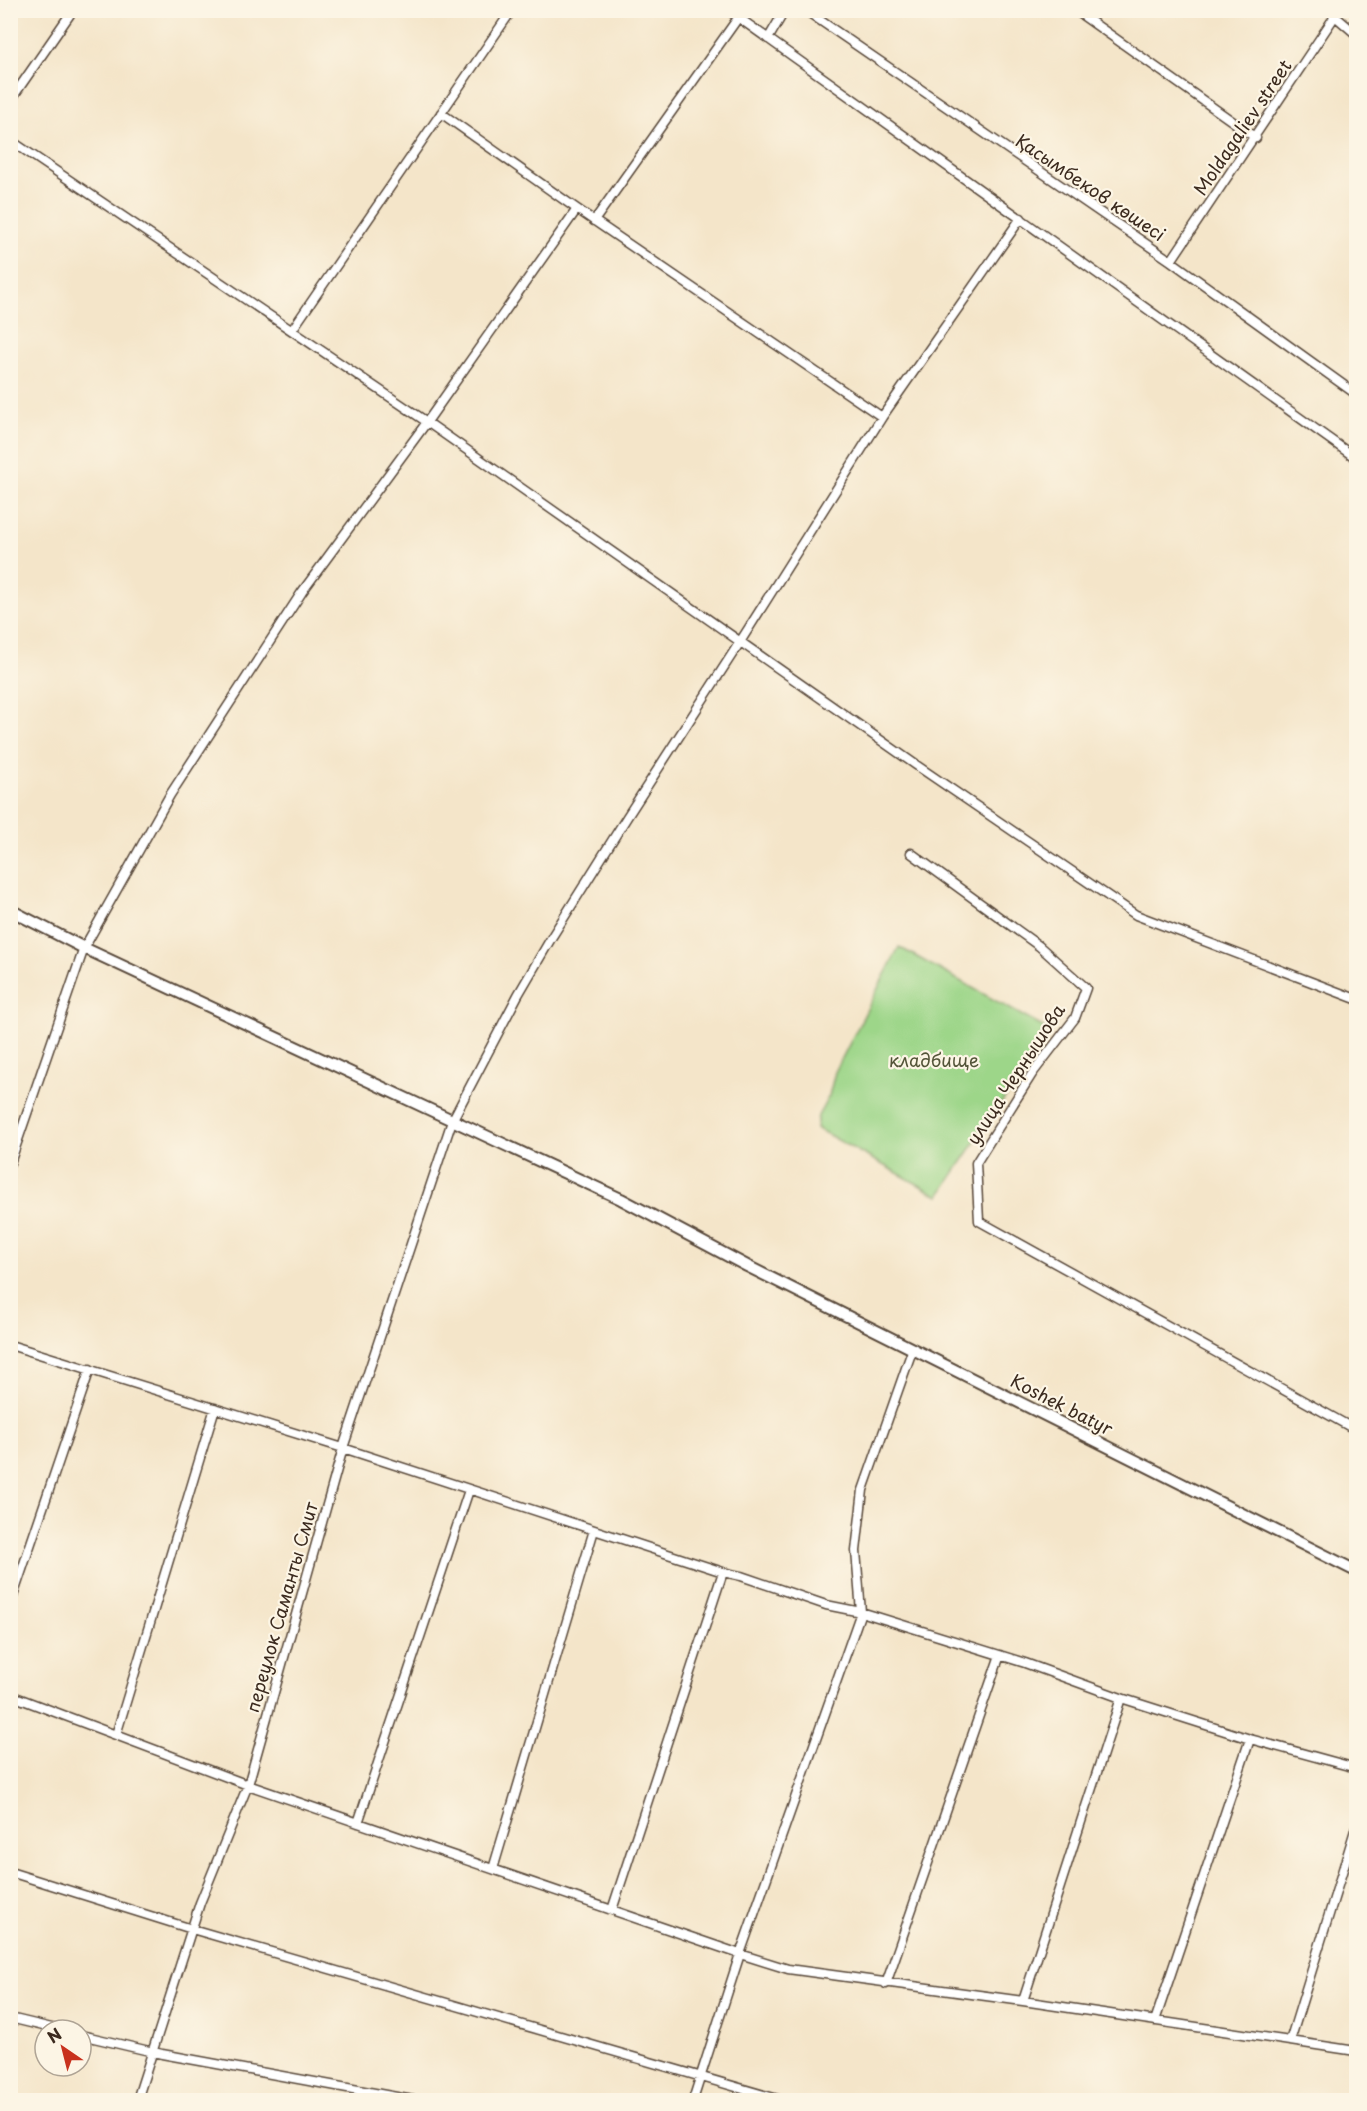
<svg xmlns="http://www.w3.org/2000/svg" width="1367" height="2111" font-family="'Playpen Sans',sans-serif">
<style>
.green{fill:#9dd689;stroke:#6c8054;stroke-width:1.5}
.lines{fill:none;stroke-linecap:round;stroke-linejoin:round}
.minor-casing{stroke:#574638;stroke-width:11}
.tertiary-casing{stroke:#574638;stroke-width:14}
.minor{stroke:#fff;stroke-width:8}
.tertiary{stroke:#fff;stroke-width:10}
.labels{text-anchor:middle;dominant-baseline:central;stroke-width:4.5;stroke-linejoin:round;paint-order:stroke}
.street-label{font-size:18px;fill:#3b2a1e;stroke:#fcf5e5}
.park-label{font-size:18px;fill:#545539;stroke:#fcf5e5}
</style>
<rect width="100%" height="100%" fill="#fcf5e5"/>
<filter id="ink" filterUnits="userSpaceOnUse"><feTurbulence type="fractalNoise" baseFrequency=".0167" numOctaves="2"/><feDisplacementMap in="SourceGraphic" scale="12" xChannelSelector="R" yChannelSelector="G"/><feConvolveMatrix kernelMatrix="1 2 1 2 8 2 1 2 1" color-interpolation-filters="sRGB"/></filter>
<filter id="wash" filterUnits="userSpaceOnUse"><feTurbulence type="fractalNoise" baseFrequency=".008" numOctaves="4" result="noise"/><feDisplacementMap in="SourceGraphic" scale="24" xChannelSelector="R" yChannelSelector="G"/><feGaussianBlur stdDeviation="1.35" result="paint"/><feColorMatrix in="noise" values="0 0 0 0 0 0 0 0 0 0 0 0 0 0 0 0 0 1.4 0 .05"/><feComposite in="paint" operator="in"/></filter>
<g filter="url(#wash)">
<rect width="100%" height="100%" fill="#f4e5c9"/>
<!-- green -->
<path class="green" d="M899,947L1050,1031L939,1196L816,1128L818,1116L829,1096L835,1072Z"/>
</g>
<g filter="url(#ink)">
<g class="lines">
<!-- minor casing -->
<g class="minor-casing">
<path id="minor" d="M728,10L1356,458
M805,10L1171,261L1356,394
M1075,10L1256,138
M1328,10L1356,34
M768,39L785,10
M10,101L73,10
M441,113L577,209L882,417
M10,140L427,422L916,765L1136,915L1356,999
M594,221L738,18
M1171,261L1339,10
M292,330L512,10
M911,853L1039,946L1086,988L1075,1018L1032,1074L976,1163L979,1221L1356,1430
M10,1163L84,948L170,795L302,592L427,422L577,209
M10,1345L343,1448L723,1572L741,1576L826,1605L861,1612L1025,1663L1121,1698L1250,1739L1356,1768
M10,1605L90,1369
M10,1695L248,1785L740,1954L788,1969L1023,2001L1290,2041L1356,1827
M116,1735L215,1408
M358,1823L469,1490
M493,1869L594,1530
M10,1872L192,1929L781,2100
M612,1910L723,1572
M886,1984L1000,1655
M1023,2001L1121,1698
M10,2018L60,2030
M1155,2021L1250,1739
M81,2035L162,2054L413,2100
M1290,2041L1356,2051
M137,2100L200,1903L248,1785L343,1448L452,1121L518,995L553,935L627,817L740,642L882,417L1021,218
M693,2100L740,1954L861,1612L856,1551L863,1490L913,1348"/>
</g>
<!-- tertiary casing -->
<g class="tertiary-casing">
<path id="tertiary" d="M10,910L84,948L621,1199L747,1266L1356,1571"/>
</g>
<!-- minor -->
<use href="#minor" class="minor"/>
<!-- tertiary -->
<use href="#tertiary" class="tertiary"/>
</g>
</g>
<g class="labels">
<!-- street labels -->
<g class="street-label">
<text transform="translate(1242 127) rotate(-56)">Moldagaliev street</text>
<text transform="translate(1091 187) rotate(34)">Қасымбеков көшесі</text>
<text transform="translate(1015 1074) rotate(-57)">улица Чернышова</text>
<text transform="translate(1062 1404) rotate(27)">Koshek batyr</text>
<text transform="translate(281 1607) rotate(-74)">переулок Саманты Смит</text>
</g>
<!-- park labels -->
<g class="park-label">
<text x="934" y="1059">кладбище</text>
</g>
</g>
<!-- margin -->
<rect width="1367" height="2111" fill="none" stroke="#fcf5e5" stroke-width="36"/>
<!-- north arrow -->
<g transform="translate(63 2048) rotate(325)"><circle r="28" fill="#fcf5e5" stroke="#afa495" stroke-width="1.5"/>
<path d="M0-4.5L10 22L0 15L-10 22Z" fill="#c8321e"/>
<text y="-9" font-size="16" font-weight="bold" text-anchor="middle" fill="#3b2a1e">N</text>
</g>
</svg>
